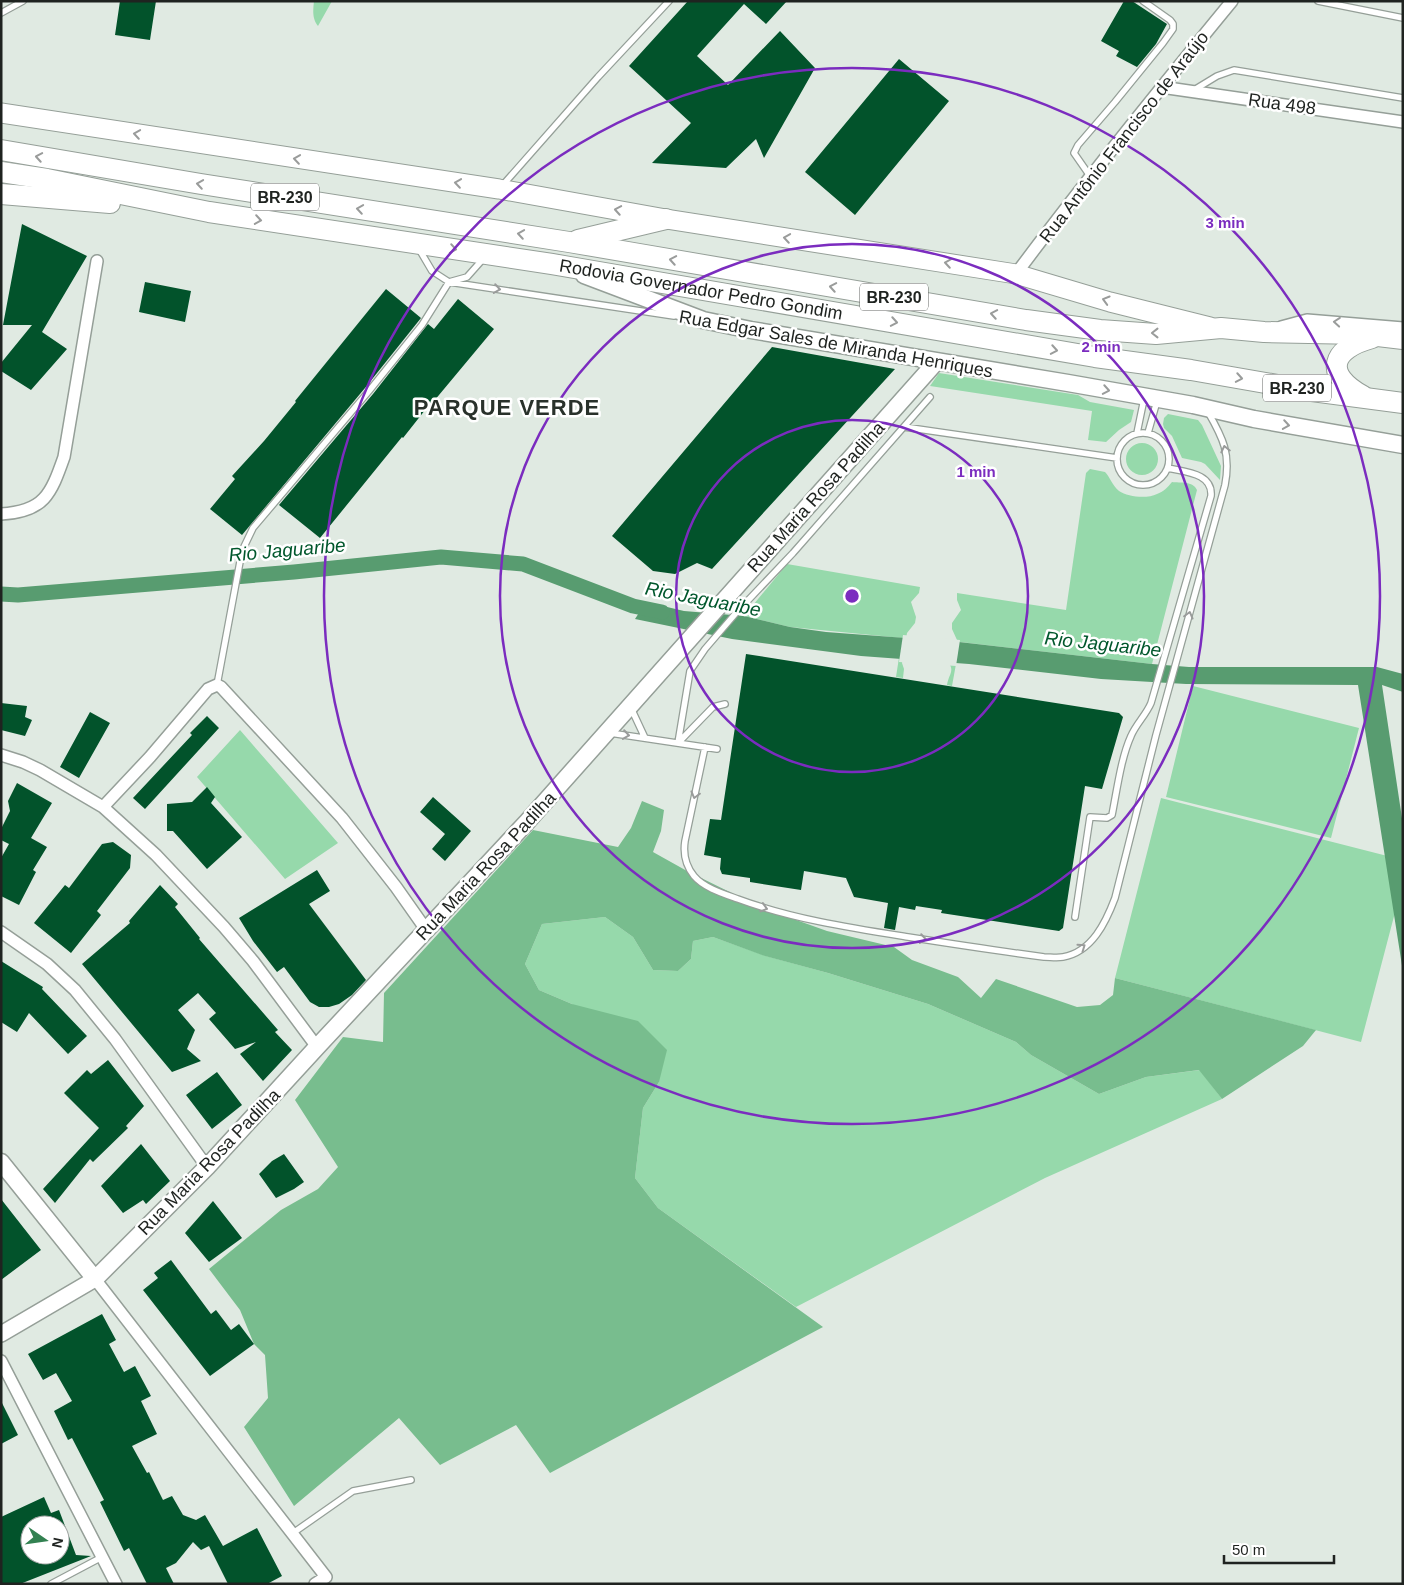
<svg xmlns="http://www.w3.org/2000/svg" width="1404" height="1585" font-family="Helvetica,sans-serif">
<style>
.green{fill:#96d9ab}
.forest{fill:#78bd8e}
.water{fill:#589c70}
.pier{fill:#e0eae2}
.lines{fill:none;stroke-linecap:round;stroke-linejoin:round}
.canal{stroke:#589c70;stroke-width:15}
.building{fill:#02532b;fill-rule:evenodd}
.service-casing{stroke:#959f98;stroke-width:8}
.minor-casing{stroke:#959f98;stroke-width:14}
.tertiary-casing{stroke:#959f98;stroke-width:18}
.secondary-casing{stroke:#959f98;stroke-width:19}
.primary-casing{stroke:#959f98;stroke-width:21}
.trunk-casing{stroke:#959f98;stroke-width:22}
.service{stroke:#fff;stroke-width:5.5}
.minor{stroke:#fff;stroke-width:11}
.tertiary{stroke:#fff;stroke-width:15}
.secondary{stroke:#fff;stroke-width:16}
.primary{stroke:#fff;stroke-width:19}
.trunk{stroke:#fff;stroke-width:20}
.oneway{stroke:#9a9c9b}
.ring{fill:none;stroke:#7b2cbf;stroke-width:2.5}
.labels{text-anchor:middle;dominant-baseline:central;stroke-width:5;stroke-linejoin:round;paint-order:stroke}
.shield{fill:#fff;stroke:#626563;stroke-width:1}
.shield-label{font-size:16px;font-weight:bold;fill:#1f2320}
.street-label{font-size:18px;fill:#1f2320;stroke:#fff}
.water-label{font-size:19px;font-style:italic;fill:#00572c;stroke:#fff}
.district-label{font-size:22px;font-weight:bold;letter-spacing:1px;fill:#29312b;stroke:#fff}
.centre{fill:#7b2cbf;stroke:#fff;stroke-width:2.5}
.ring-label{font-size:15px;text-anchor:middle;font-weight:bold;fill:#7b2cbf;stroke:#fff;stroke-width:5;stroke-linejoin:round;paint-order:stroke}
</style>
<rect width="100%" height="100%" fill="#e0eae2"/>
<!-- green -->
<path class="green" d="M314,1H332L318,26C312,19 313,10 314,1Z
M939,373L1078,395L1090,402L1134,410L1131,422L1119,430L1106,442L1088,440L1092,411L930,386Z
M1168,414L1198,420L1202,425L1221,466L1220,480L1205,464L1201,462L1182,458L1172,436L1164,428L1163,424L1164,418Z
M1126 459a16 16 0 1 1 32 0a16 16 0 1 1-32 0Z
M1090,469L1105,472C1110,477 1112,485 1119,491C1128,497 1147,499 1157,494C1163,492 1168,487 1172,482C1180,483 1193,481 1197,490L1152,664L960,642L952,686L947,685C949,673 955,672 948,661L957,640L952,629V623L961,610L957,600V593L1066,610L1086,473Z
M787,564L920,587L919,593L911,602L916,617L915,623L907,633L902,663L904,669L903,678L896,677L902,638L790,627L744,616Z
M1193,686L1359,728L1331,838L1166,797Z
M240,730L338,843L285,879L197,777Z
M1161,798L1403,860V882L1361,1042L1115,978Z
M605,917L633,937L653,970L678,971L691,959L693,941L713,937L766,956L828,973L928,1004L1016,1042L1031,1055L1099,1094L1146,1077L1200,1070L1222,1099L1045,1178L796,1307L658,1208L635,1178L643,1108L659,1082L572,1004L539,990L525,964L542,924Z"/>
<!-- forest -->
<path class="forest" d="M642,801L664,810L661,831L653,852L687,871L760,907L827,931L894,947L912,960L958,977L981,998L996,979L1077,1007L1100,1005L1113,995L1115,978L1316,1030L1303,1046L1222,1099L1199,1070L1146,1077L1099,1094L1031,1055L1016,1042L928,1004L828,973L765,956L713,937L693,941L691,959L678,971L653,970L633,937L605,917L542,924L525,964L539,990L572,1004L638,1021L667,1050L659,1082L643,1108L635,1178L658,1208L823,1327L550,1473L516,1425L440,1465L399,1418L294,1506L244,1427L268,1398L265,1355L254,1344L240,1310L209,1269L281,1210L318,1189L338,1167L295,1100L343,1037L383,1042L384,993L533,830L618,847L631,828Z"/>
<!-- water -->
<path class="water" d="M646,602L684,611L744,616L790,627L826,632L959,642L1152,664L1189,667H1377L1403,674V692L1382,685L1403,825V972L1358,685L1186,684L1101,679L969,664L861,656L732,639L635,619Z"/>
<!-- pier -->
<path class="pier" d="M903,635L960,640L956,666L899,662Z"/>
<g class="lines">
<!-- canal -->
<path class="canal" d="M1,594L18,595L294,572L441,557L523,564L633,606L662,612"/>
</g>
<!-- building -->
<path class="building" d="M120,1H156L150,40L115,35Z
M688,1H787L766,24L744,4L697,56L728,85L780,31L815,68L764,158L756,139L726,168L652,163L691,123L629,66Z
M1124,1H1132L1167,24L1156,44L1137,67L1116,56L1119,51L1101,41Z
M899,59L949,101L855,215L805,172Z
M22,224L87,256L42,332L67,349L31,390L1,371V363L32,325H3Z
M145,282L191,291L185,322L139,312Z
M386,289L421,318L365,388L242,535L210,509L235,479L232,476L264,441L296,402L295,401Z
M458,299L494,329L434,401L433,400L403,438L402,437L320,538L279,505L373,394L428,324L434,329Z
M772,347L895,369L712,569L697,563L675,574L653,571L612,536Z
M746,654L1119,713L1123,717L1102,789L1085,786L1063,928L1059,931L941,913L942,910L916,906L915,910L899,907L895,930L884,928L888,903L854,897L846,878L804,871L801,890L750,882V878L722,874L720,869L721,858L704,855L710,819L721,820Z
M1,703L27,706L25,717L32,720L25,736L1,730Z
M90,712L110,723L79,778L60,767Z
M207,716L219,728L145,809L133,798L192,735L190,733Z
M17,783L52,803L31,838L47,847L33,870L36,872L19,905L1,896V858L9,844L1,840V829L10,811L8,801Z
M207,787L215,797L211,803L242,837L207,869L173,831H167V804L192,802Z
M433,797L471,831L445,861L432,849L445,834L420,812Z
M113,842L131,855L130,868L97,911L101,915L71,953L34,923L65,885L69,888L102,844Z
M317,870L330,891L309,904L366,980L352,995L339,1004L329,1007H319L310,1002L284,967L277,972L253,941L239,918Z
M160,885L178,904L175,907L200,938L199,939L278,1030L275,1032L292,1050L263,1081L240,1054L256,1042L235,1049L209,1019L216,1013L198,993L178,1010L195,1030L187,1049L201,1061L172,1072L82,964L130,923L129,921Z
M1,961L43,987L42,989L87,1036L68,1054L29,1013L17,1032L1,1022Z
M108,1060L144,1106L126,1126L128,1128L93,1162L90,1159L55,1203L43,1189L99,1128L64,1093L87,1070L91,1074Z
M217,1072L242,1105L212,1129L186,1095Z
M141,1144L170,1181L146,1204L143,1200L123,1213L101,1186Z
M284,1154L304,1182L294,1189L276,1198L259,1174L272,1161Z
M1,1199L41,1250L1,1280Z
M213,1201L242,1238L209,1262L185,1233Z
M171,1260L211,1314L216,1310L231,1330L239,1324L254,1344L210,1376L143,1290L158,1278L154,1273Z
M102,1314L116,1340L109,1344L124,1372L135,1366L151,1396L141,1401L157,1434L132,1446L147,1473L149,1472L163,1500L172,1496L183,1515L196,1520L205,1515L223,1546L257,1528L282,1576L267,1584H228L209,1546L201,1550L193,1542L176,1563L166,1568L174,1584H147L129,1548L124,1551L100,1502L104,1500L72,1438L68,1440L54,1411L72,1401L56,1373L43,1380L28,1354Z
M1,1401L18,1435L1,1444Z
M44,1497L51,1513L59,1510L76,1555L91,1556L20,1584H1V1517ZM30,1525H60V1555H30Z"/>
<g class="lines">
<!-- service casing -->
<g class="service-casing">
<path id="service" d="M1318,1L1403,18
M1,13L23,1
M1194,90L1217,76L1234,70L1403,98
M1090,176L1074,153L1078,145L1115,102L1163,43L1173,29V24L1170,20L1143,1
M502,186L598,77L669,1
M419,249L432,271L449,282L674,316
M904,427L1117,458
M1137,433L1144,399
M1148,433L1157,401
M1117 459a26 26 0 1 1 52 0a26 26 0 1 1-52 0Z
M217,685L242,551L253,528L369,391L422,325L449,282L467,277L483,259
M631,708L645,738
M610,733L717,749
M678,743L690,671L705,649L736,613L793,553L930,397
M678,743L713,707L725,704
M705,747L685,841C683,854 685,865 694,876C704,888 724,894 738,899C792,919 851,928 908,937C953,944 999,951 1044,957C1050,957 1057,958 1063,957C1092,952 1106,922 1115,898L1156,735L1225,485C1231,454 1223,438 1208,412
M1075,917L1090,817L1107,818L1112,815C1117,790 1121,758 1131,736C1136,724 1146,715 1151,703L1211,496C1213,473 1185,472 1168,468
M293,1533L353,1491L411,1480
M51,1584L102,1557"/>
</g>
<!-- minor casing -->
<g class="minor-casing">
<path id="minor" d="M1161,87L1403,122
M1016,274C1085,181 1158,91 1232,1
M1281,327L1307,320L1403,328
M1,514C44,512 51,494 64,457L97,261
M1,755L23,762L40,770L103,807L156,855L224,927L253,961L317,1047
M103,807L150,757L208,689L217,685L221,687L342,818L396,887L427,931
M1,932L47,964L75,990L115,1039L207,1167
M95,1279L326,1577L315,1584
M1,1361L116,1584"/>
</g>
<!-- tertiary casing -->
<g class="tertiary-casing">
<path id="tertiary" d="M1,1334L95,1279"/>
</g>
<!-- secondary casing -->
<g class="secondary-casing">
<path id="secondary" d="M584,275L703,320L751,330L1068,383L1193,405L1254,419L1403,445
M1,1162L95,1279L207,1167L317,1047L526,823L937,361"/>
</g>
<!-- primary casing -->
<g class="primary-casing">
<path id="primary" d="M1,113L499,189L666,219L1016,274L1110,302L1210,327"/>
</g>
<!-- trunk casing -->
<g class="trunk-casing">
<g id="trunk">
<path d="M1,150L201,184L569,242L1026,320L1100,330L1156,334L1221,328L1264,332L1361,334L1403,339"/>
<path id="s1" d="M1,172L47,179L209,212L552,264L1095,357L1191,370L1312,391L1403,403"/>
<path d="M1,194L110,203"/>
<path d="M578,240L666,219"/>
<path d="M1363,396C1323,374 1331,349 1372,338"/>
</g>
</g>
<!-- service -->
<use href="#service" class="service"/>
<!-- minor -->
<use href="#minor" class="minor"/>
<!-- tertiary -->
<use href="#tertiary" class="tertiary"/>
<!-- secondary -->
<use href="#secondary" class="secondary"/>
<!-- primary -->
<use href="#primary" class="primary"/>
<!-- trunk -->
<use href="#trunk" class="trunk"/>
</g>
<!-- one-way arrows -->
<defs><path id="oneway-chevron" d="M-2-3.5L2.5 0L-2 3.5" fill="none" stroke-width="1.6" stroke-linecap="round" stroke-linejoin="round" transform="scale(1.25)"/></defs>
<g class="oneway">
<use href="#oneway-chevron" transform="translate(137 134) rotate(-171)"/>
<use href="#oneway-chevron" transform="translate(39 157) rotate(-170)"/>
<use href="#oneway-chevron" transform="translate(297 159) rotate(-172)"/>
<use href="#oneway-chevron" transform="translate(458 183) rotate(-172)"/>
<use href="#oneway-chevron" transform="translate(200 184) rotate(-171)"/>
<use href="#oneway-chevron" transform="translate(360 209) rotate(-171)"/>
<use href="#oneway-chevron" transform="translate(618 210) rotate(-170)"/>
<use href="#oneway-chevron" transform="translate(258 220) rotate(9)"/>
<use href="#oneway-chevron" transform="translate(521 234) rotate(-171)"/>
<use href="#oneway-chevron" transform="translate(787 238) rotate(-171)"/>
<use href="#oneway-chevron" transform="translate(453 249) rotate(9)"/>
<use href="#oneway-chevron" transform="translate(673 260) rotate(-170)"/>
<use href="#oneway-chevron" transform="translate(948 263) rotate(-171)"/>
<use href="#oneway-chevron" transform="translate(833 287) rotate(-170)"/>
<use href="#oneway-chevron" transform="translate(497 289) rotate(9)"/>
<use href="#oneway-chevron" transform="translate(1106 300) rotate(-164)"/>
<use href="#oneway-chevron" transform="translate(994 314) rotate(-170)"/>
<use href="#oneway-chevron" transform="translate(894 322) rotate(10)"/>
<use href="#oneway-chevron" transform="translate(1337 322) rotate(-175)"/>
<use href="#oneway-chevron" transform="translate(1155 333) rotate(-180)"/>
<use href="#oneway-chevron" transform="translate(1054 350) rotate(10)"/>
<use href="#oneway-chevron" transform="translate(1239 378) rotate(10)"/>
<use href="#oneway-chevron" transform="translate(1106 390) rotate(10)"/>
<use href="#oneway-chevron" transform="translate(1286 425) rotate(9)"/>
<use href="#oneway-chevron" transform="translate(1225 449) rotate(-103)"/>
<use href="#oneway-chevron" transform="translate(1189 615) rotate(-75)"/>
<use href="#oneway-chevron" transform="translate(626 735) rotate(8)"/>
<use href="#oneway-chevron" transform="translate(695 795) rotate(105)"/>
<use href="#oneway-chevron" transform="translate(764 908) rotate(17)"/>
<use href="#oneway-chevron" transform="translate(923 939) rotate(9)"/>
<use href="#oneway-chevron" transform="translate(1082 947) rotate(-35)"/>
</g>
<!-- distance rings -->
<g class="ring">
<circle cx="852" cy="596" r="176"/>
<circle cx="852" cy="596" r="352"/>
<circle cx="852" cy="596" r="528"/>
</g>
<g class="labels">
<!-- shield labels -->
<g class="shield">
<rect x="251" y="183.5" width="68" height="27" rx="4"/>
<rect x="860" y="283.5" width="68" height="27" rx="4"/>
<rect x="1263" y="374.5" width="68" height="27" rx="4"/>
</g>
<g class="shield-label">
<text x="285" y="197">BR-230</text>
<text x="894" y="297">BR-230</text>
<text x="1297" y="388">BR-230</text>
</g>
<!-- street labels -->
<g class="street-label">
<text transform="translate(1282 104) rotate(8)">Rua 498</text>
<text transform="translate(1124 137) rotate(-52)">Rua Antônio Francisco de Araújo</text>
<text stroke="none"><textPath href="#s1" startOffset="710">Rodovia Governador Pedro Gondim</textPath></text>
<text transform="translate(836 344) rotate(10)">Rua Edgar Sales de Miranda Henriques</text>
<text transform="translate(816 497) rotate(-48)">Rua Maria Rosa Padilha</text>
<text transform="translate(486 866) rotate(-47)">Rua Maria Rosa Padilha</text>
<text transform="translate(209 1162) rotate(-46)">Rua Maria Rosa Padilha</text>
</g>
<!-- water labels -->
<g class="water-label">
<text transform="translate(287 550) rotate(-5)">Rio Jaguaribe</text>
<text transform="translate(703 599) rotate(11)">Rio Jaguaribe</text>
<text transform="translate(1103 644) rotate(6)">Rio Jaguaribe</text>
</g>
<!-- district labels -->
<g class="district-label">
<text x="507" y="407">PARQUE VERDE</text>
</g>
</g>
<circle cx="852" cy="596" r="8" class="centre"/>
<g class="ring-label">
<text x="1225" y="228">3 min</text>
<text x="1101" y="352">2 min</text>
<text x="976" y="477">1 min</text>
</g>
<!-- border -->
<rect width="1404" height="1585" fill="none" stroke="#1f2320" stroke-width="5"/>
<!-- north arrow -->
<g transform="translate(45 1540) rotate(103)"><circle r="24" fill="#ffffff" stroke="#a5a7a6"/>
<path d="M0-4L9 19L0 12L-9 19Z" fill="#328151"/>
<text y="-8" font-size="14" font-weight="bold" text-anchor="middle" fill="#1f2320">N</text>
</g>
<!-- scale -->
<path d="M1224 1555v8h110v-8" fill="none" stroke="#1f2320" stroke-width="2.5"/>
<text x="1232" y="1555" font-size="15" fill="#1f2320" stroke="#ffffff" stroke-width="4" paint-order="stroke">50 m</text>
</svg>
